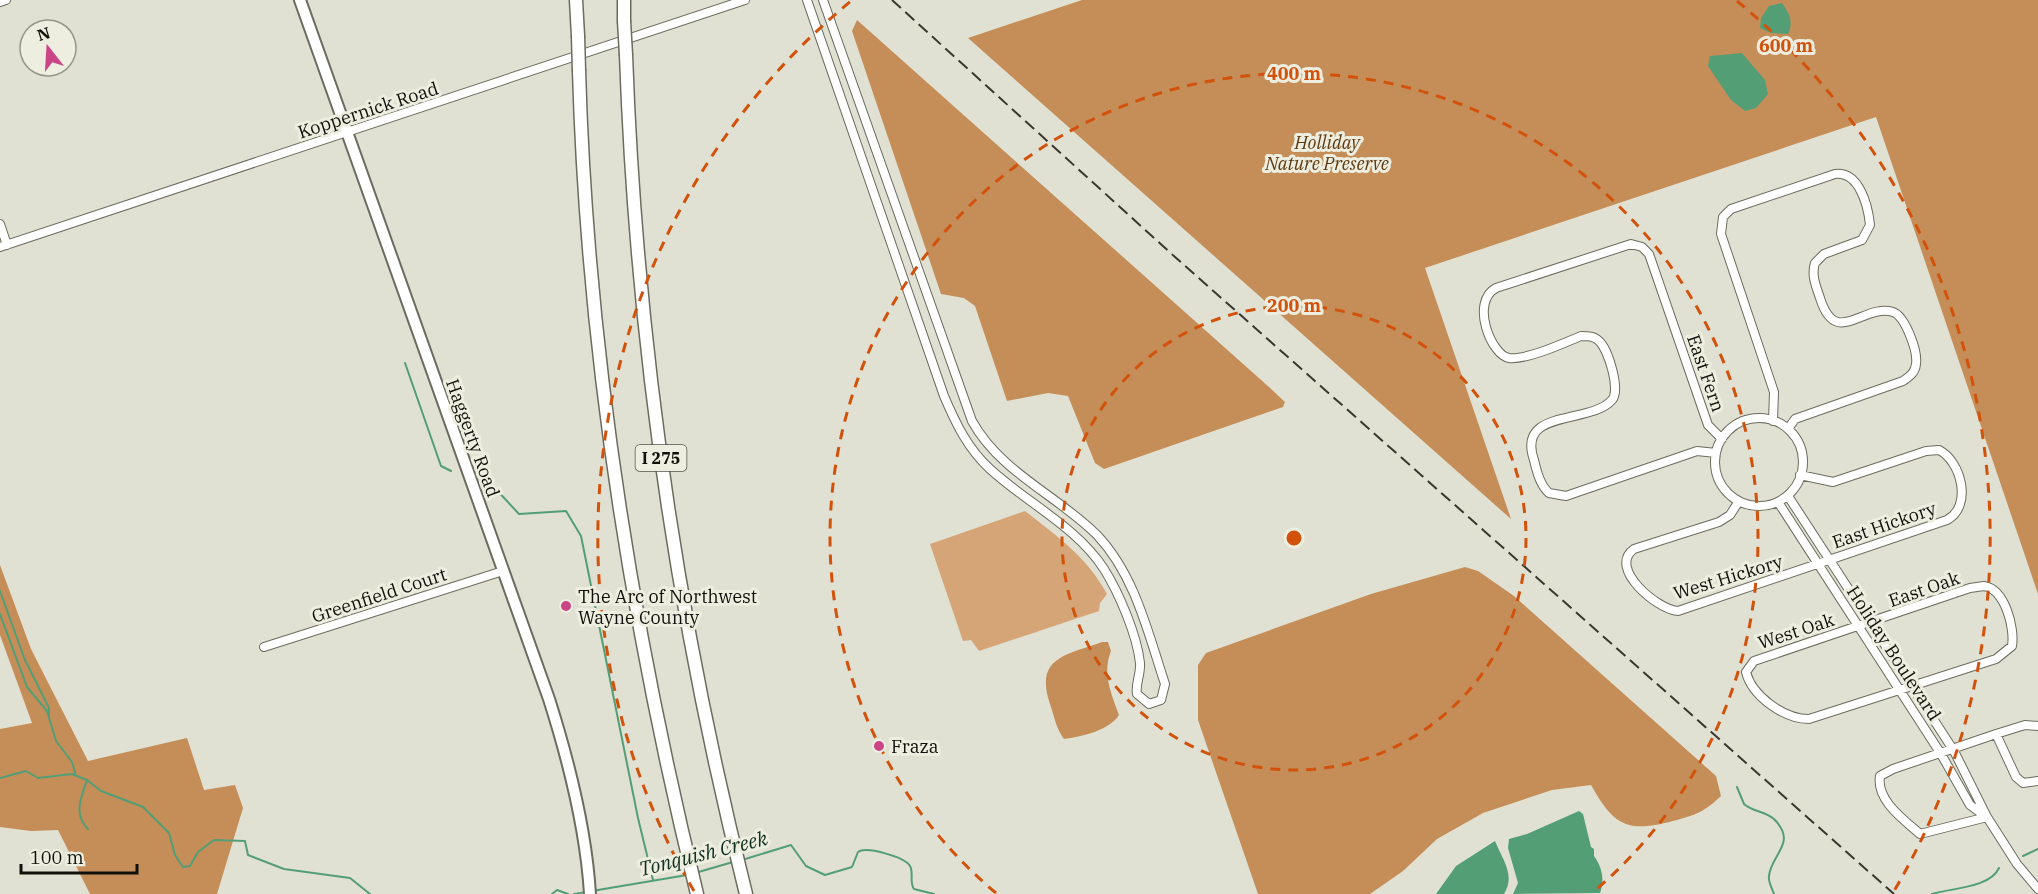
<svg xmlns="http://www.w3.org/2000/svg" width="2038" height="894" font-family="'IBM Plex Serif',serif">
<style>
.green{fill:#d5a578}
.forest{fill:#c58e58}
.water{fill:#549e76}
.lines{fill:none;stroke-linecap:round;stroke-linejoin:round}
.stream{stroke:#549e76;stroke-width:2}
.minor-casing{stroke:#6b6c5f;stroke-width:10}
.major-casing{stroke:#6b6c5f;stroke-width:14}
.highway-casing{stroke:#6b6c5f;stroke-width:15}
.minor{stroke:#fff;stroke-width:8}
.major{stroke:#fff;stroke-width:10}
.highway{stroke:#fff;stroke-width:12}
.rail{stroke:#373730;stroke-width:2;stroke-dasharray:12 6;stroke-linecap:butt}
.highway-bridge-casing{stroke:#6b6c5f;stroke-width:15;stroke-linecap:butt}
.highway-bridge{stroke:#fff;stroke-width:12}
.ring{fill:none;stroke:#d2520c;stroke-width:3;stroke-dasharray:10 8}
.poi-dot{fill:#cb4586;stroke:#edeedf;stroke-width:2}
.labels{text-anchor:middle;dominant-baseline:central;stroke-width:6;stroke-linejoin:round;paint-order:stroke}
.shield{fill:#edeedf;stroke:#53534b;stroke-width:1.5}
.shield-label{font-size:16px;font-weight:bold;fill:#11110c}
.street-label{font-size:18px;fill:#11110c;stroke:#edeedf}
.park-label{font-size:18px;font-style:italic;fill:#5f390f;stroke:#edeedf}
.poi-label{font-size:18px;fill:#11110c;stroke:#edeedf;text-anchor:start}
.water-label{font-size:20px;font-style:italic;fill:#103120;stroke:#edeedf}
.centre{fill:#d2520c;stroke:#edeedf;stroke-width:3}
.ring-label{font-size:18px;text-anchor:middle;font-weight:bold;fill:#d2520c;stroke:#edeedf;stroke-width:6;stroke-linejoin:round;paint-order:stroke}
</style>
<rect width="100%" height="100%" fill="#e0e1d2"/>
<!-- green -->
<path class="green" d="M1025,511C1058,537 1087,557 1107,594L1100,603L1099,611L979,651L971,640L963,641L930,544Z"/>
<!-- forest -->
<path class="forest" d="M1082,0H2038V594L1876,117L1425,268L1511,519L968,38Z
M857,20L1269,387L1285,402L1283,407L1104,469L1095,463L1068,396L1048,393L1007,401L975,306L964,298L941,294L852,31Z
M0,565L31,649L88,761L187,738L204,790L235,785L243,808L217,894H90L58,830L31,831L0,827V729L32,723L0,635Z
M1465,567L1478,571L1514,596L1716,776L1721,796C1704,812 1696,815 1673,821C1627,833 1614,826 1591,785L1552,790L1483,813L1437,839L1403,871L1370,894H1258L1198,720V665L1206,653L1371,594Z
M1102,642H1108L1111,651C1102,674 1111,693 1119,715C1110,730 1081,737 1064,739C1056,729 1054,715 1050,704C1034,657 1067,655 1102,642Z"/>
<!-- water -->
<path class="water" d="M1782,3C1789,13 1794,22 1788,34L1771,33L1760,28L1761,18L1769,6Z
M1742,53L1765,80L1768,94L1756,108L1745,111L1731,100L1708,66L1710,56Z
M1579,811L1583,814L1591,847L1594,849V856C1602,867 1605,880 1600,893L1513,894L1518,883L1508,848L1509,839L1527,834Z
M1495,841C1502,859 1516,875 1504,894H1436L1456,866Z"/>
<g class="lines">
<!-- stream -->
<path class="stream" d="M405,363L441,466L451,471
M492,485L519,514L566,511L581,536L638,818L653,880
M0,591L25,660L49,708V715
M0,614L27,687L47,711L56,741L72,762L76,776
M0,778L26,771L38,778L72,774L87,780L101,791L143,807L169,833L175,855L183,867L190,866L198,852L214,840L245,841L248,855L284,869L350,878L370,894
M87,780C81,798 73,814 88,829
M1737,787L1744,804C1753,812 1765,811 1774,819C1798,843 1771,854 1769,876C1768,882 1772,888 1774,894
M2023,856L2038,849
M742,860L791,845L806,866L825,875L852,867L858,852C866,846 905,857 910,866C914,873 909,882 914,889L934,894
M695,873L733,862
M592,891L687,875
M552,894L557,890L568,894
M574,894L587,892
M1932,894C1951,888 1990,888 1999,868"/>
<!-- minor casing -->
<g class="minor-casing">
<path id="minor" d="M807,0L944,396C956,424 968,449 990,469C1027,503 1077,527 1104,569C1119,593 1137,635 1140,663C1141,674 1135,684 1137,694L1149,704L1161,700L1165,684C1148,633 1135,575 1097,535C1057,495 1000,472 972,421L823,0
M0,2L6,0
M0,224L7,245
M0,247L745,0
M1715 462a44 44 0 1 1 88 0a44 44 0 1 1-88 0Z
M1773,421L1774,392L1721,234L1723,217L1731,209L1835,174C1859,171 1868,205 1870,225L1862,240L1824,254L1815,263C1811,275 1816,286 1820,298C1836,349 1863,303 1893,312C1905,316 1918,351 1916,364C1915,373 1910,376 1903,381L1795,419L1788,429
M1716,453L1697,451L1566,496L1549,493C1540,485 1537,472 1534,460C1516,408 1590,425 1612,400C1621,390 1608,349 1599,341C1594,336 1588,336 1581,336C1564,343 1527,360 1509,358C1491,355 1470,302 1496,288L1631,244L1642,247L1649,254L1708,425L1722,439
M1788,496L1954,751L1987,817L2017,864L2038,889
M1739,501L1730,515L1719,522L1634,549C1607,568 1658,610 1678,611L1947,520C1973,506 1961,461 1939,450L1926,451L1833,482L1800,475
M1778,502L1941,754L1970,805L1985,816
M1984,586C2005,589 2015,628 2012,646L1996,659L1809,719C1784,719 1752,696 1746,672L1754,661L1970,588Z
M264,647L503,571
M2038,726L2025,725L1996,734L2016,777L2023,783L2038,781
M1987,817L1920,834C1903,819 1876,800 1880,776L1893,769L1996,734"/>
</g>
<!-- major casing -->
<g class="major-casing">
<path id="major" d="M300,0L549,699C569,762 586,828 590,894"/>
</g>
<!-- highway casing -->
<g class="highway-casing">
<path id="highway" d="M576,0L578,36
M624,0V21
M626,55C636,338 677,620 746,894
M579,71C587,348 631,624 697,894"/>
</g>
<!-- minor -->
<use href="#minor" class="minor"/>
<!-- major -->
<use href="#major" class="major"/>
<!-- highway -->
<use href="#highway" class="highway"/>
<!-- rail -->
<path class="rail" d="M892,0L1175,257L1894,894"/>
<!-- highway-bridge casing -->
<g class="highway-bridge-casing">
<path id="highway-bridge" d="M624,21L626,55
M578,36L579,71"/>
</g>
<!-- highway-bridge -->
<use href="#highway-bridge" class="highway-bridge"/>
</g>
<!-- distance rings -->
<g class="ring">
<circle cx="1294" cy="538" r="232"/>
<path d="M996 893A464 464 0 1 1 1592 893"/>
<path d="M694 891A696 696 0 0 1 851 1M1737 1A696 696 0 0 1 1894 891"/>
</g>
<!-- markers -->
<g class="poi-dot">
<circle cx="566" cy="606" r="6"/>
<circle cx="879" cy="746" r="6"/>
</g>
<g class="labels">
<!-- shield labels -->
<rect class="shield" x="635.5" y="445" width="51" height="26" rx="4.5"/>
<g class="shield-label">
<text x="661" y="458">I 275</text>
</g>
<!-- street labels -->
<g class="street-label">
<text transform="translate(368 110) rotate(-18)">Koppernick Road</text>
<text transform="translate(1706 373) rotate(71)">East Fern</text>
<text transform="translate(473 438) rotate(70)">Haggerty Road</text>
<text transform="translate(1884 525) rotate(-19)">East Hickory</text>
<text transform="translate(1728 577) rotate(-17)">West Hickory</text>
<text transform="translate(1924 589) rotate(-19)">East Oak</text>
<text transform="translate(379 595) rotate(-18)">Greenfield Court</text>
<text transform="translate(1796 631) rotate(-18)">West Oak</text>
<text transform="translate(1894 653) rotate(57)">Holiday Boulevard</text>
</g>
<!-- park labels -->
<g class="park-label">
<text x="1327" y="142">Holliday<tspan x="1327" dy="21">Nature Preserve</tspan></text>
</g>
<!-- poi labels -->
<g class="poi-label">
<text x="578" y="596">The Arc of Northwest<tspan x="578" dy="21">Wayne County</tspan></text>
<text x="891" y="746">Fraza</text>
</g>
<!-- water labels -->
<g class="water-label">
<text transform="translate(703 853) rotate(-14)">Tonquish Creek</text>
</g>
</g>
<circle cx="1294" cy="538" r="9" class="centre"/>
<g class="ring-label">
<text x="1786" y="52">600 m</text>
<text x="1294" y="80">400 m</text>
<text x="1294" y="312">200 m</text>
</g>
<!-- north arrow -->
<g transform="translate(48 48) rotate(343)"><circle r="28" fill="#edeedf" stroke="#95968b" stroke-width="1.5"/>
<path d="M0-4.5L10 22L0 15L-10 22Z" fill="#cb4586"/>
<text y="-9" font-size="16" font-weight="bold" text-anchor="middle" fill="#11110c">N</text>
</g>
<!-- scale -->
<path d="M21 864v9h116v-9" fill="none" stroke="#11110c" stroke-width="3"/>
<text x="30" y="864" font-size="18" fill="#11110c" stroke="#edeedf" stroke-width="4.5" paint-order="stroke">100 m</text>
</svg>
